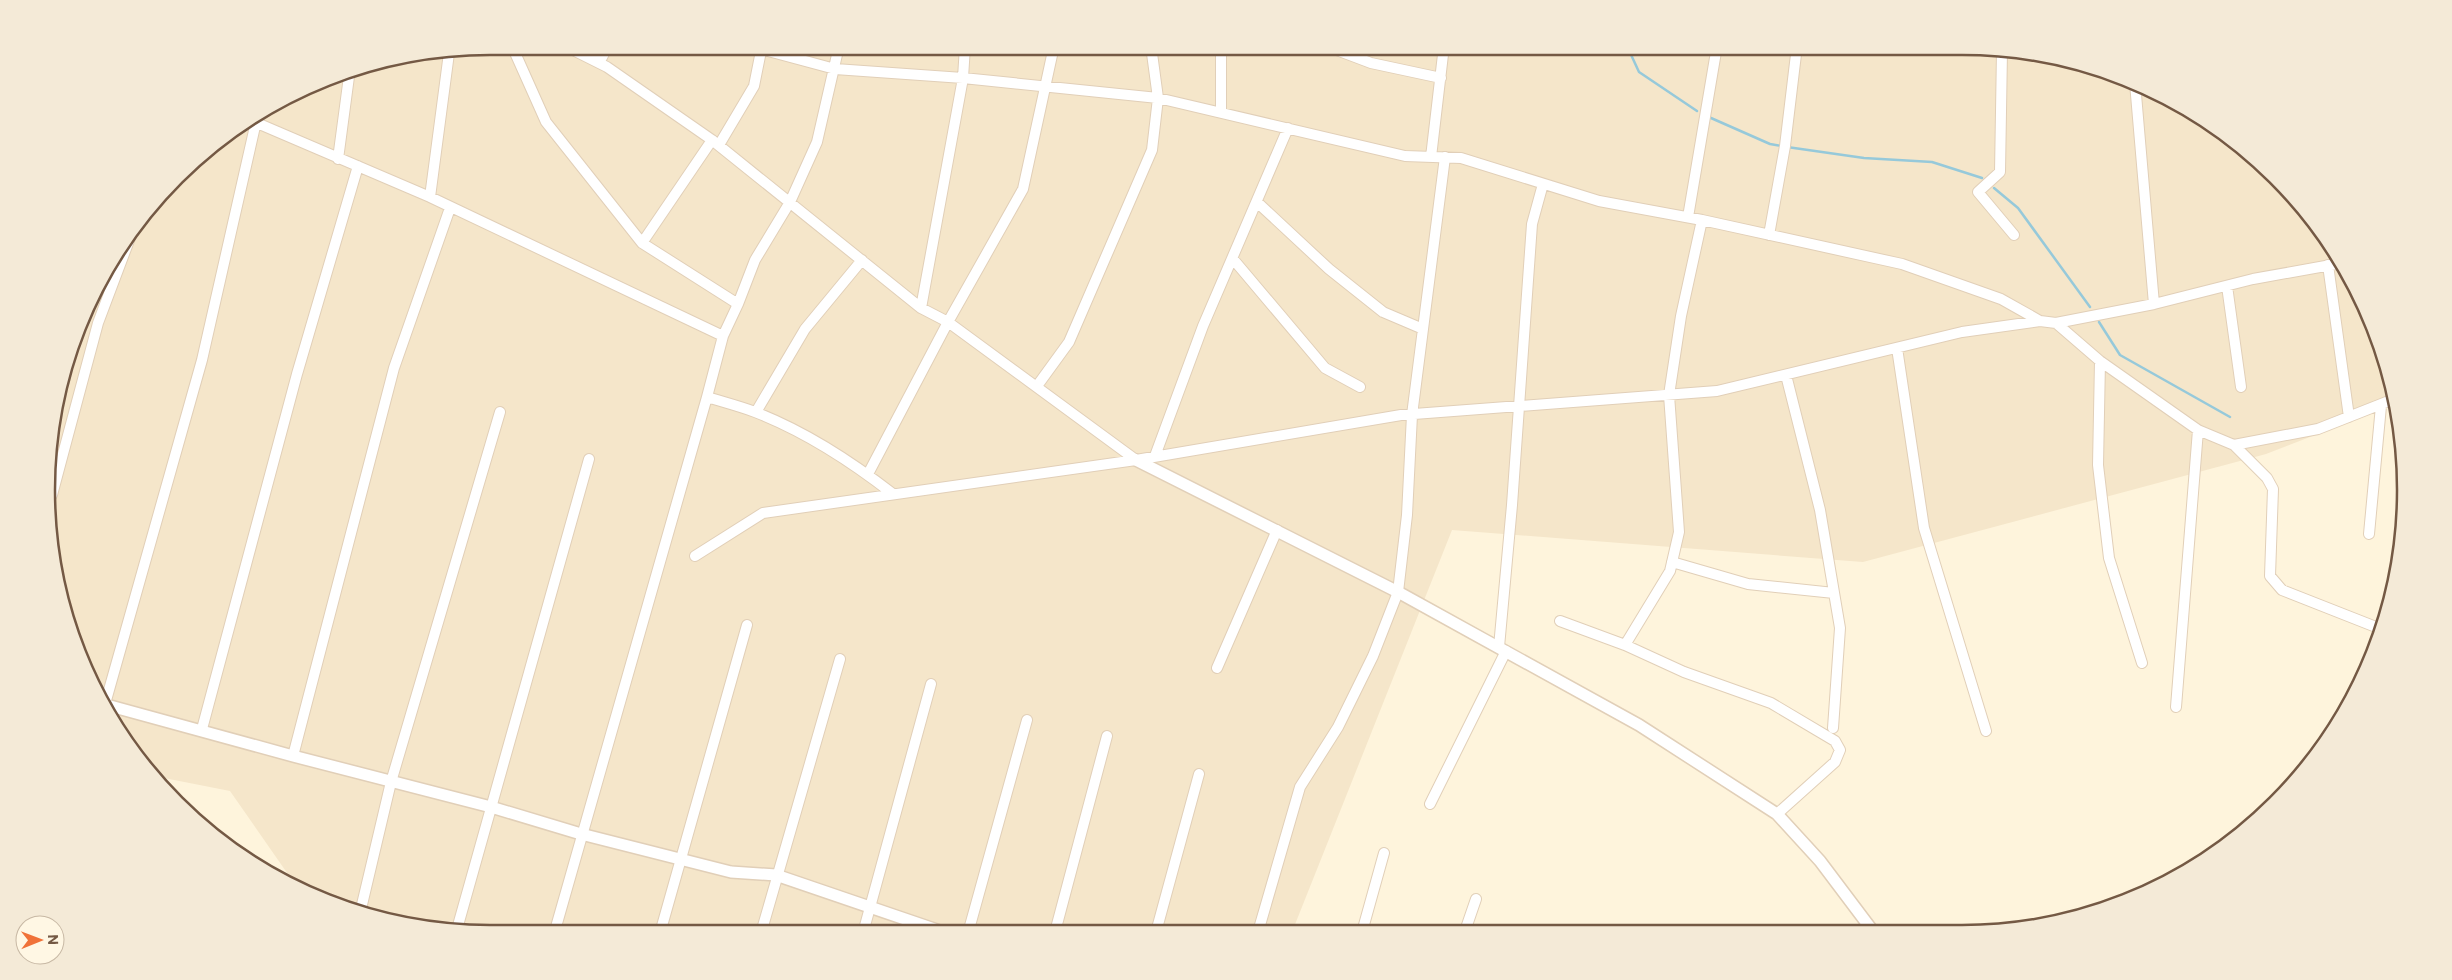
<svg xmlns="http://www.w3.org/2000/svg" width="2452" height="980" font-family="Commissioner,sans-serif">
<style>
.residential{fill:#f5e6ca}
.lines{fill:none;stroke-linecap:round;stroke-linejoin:round}
.stream{stroke:#96c9da;stroke-width:2.5}
.minor-casing{stroke:#e1cfb8;stroke-width:12}
.tertiary-casing{stroke:#e1cfb8;stroke-width:14}
.minor{stroke:#fff;stroke-width:10}
.tertiary{stroke:#fff;stroke-width:11}
.rim{fill:none;stroke:#745944;stroke-width:2.5}
</style>
<rect width="100%" height="100%" fill="#fef4dc"/>
<!-- residential -->
<path class="residential" d="M490,46H1962L2077,61L2159,92L2232,138L2296,198L2346,268L2382,348L2395,404L2266,454L1863,562L1452,530L1292,932L490,934L375,919L299,890L230,791L159,777L121,736L80,660L55,577L50,432L70,348L106,268L198,156L268,106L347,70Z"/>
<g class="lines">
<!-- stream -->
<path class="stream" d="M1627,46L1639,72L1697,111
M1711,118L1770,144L1782,146
M1787,147L1864,158L1932,162L1982,178
M1994,188L2018,208L2090,307
M2099,322L2120,355L2230,417"/>
<!-- minor casing -->
<g class="minor-casing">
<path id="minor" d="M512,46L546,122L642,243L738,304
M565,46L607,67L712,140L921,308L948,322L1136,460
M1221,46V112
M1326,46L1371,63L1441,78
M761,49L835,69L963,78L1158,98L1405,156L1461,158L1599,201L1702,220L1902,264L2001,299L2040,321L2056,323L2154,304L2253,279L2342,263
M2002,51L2000,172L1978,192L2014,235
M599,63L608,46
M2135,83L2154,304
M257,123L430,197L723,336
M719,145L754,86L762,46
M1431,157L1444,46
M338,159L350,69
M430,197L449,53
M1258,203L1329,269L1383,312L1423,329
M1688,217L1717,46
M1769,235L1785,146L1797,46
M642,243L712,140
M1233,259L1325,368L1360,387
M2328,265L2349,417
M2227,286L2241,387
M921,308L963,78L965,46
M2056,323L2100,361L2198,430L2234,445L2267,478L2273,489L2270,576L2282,590L2381,629
M1897,348L1924,528L1986,731
M2100,361L2098,465L2109,558L2142,663
M1786,375L1820,510L1840,628L1833,728
M1037,386L1069,342L1152,150L1158,98L1151,46
M707,397C723,402 739,406 755,412C804,431 852,462 893,494
M756,412L805,329L862,260
M2234,445L2318,429L2394,399
M1155,456L1203,326L1288,128
M868,474L948,322L1023,189L1054,46
M52,495L98,323L130,238
M2369,534L2381,406
M695,556L763,513L1136,460L1401,415L1717,391L1962,332L2040,321
M1672,562L1748,584L1834,593
M1560,621L1625,645L1684,672L1771,703L1835,741L1840,750L1835,762L1777,814
M1625,645L1670,571L1679,532L1669,395L1681,316L1702,220
M1499,647L1512,505L1532,224L1543,184
M1217,668L1277,530
M105,704L202,360L258,113
M2176,707L2198,430
M202,729L297,374L358,166
M293,756L394,368L450,208
M1430,804L1506,651
M360,913L391,782L500,412
M457,929L589,459
M1465,931L1476,899
M1055,932L1107,736
M1156,932L1199,774
M1258,932L1300,787L1338,727L1373,656L1398,592L1407,515L1412,415L1445,157
M1362,932L1384,853
M660,933L747,625
M761,933L840,659
M863,933L931,684
M968,933L1027,720
M554,934L707,397L723,336L738,304L755,260L790,202L817,142L839,46"/>
</g>
<!-- tertiary casing -->
<g class="tertiary-casing">
<path id="tertiary" d="M1136,460L1398,592L1639,725L1777,814L1820,861L1872,930
M103,704L293,756L491,807L581,834L731,872L776,875L946,933"/>
</g>
<!-- minor -->
<use href="#minor" class="minor"/>
<!-- tertiary -->
<use href="#tertiary" class="tertiary"/>
</g>
<!-- crop -->
<path d="M0 0H2452V980H0ZM490 55H1962A435 435 0 0 1 2397 490V490A435 435 0 0 1 1962 925H490A435 435 0 0 1 55 490V490A435 435 0 0 1 490 55Z" fill="#f4ead7" fill-rule="evenodd"/>
<path class="rim" d="M490 55H1962A435 435 0 0 1 2397 490V490A435 435 0 0 1 1962 925H490A435 435 0 0 1 55 490V490A435 435 0 0 1 490 55Z"/>
<!-- north arrow -->
<g transform="translate(40 940) rotate(89)"><circle r="24" fill="#fff7e4" stroke="#c7b8a4"/>
<path d="M0-4L9 19L0 12L-9 19Z" fill="#f07239"/>
<text y="-8" font-size="14" font-weight="bold" text-anchor="middle" fill="#745944">N</text>
</g>
</svg>
